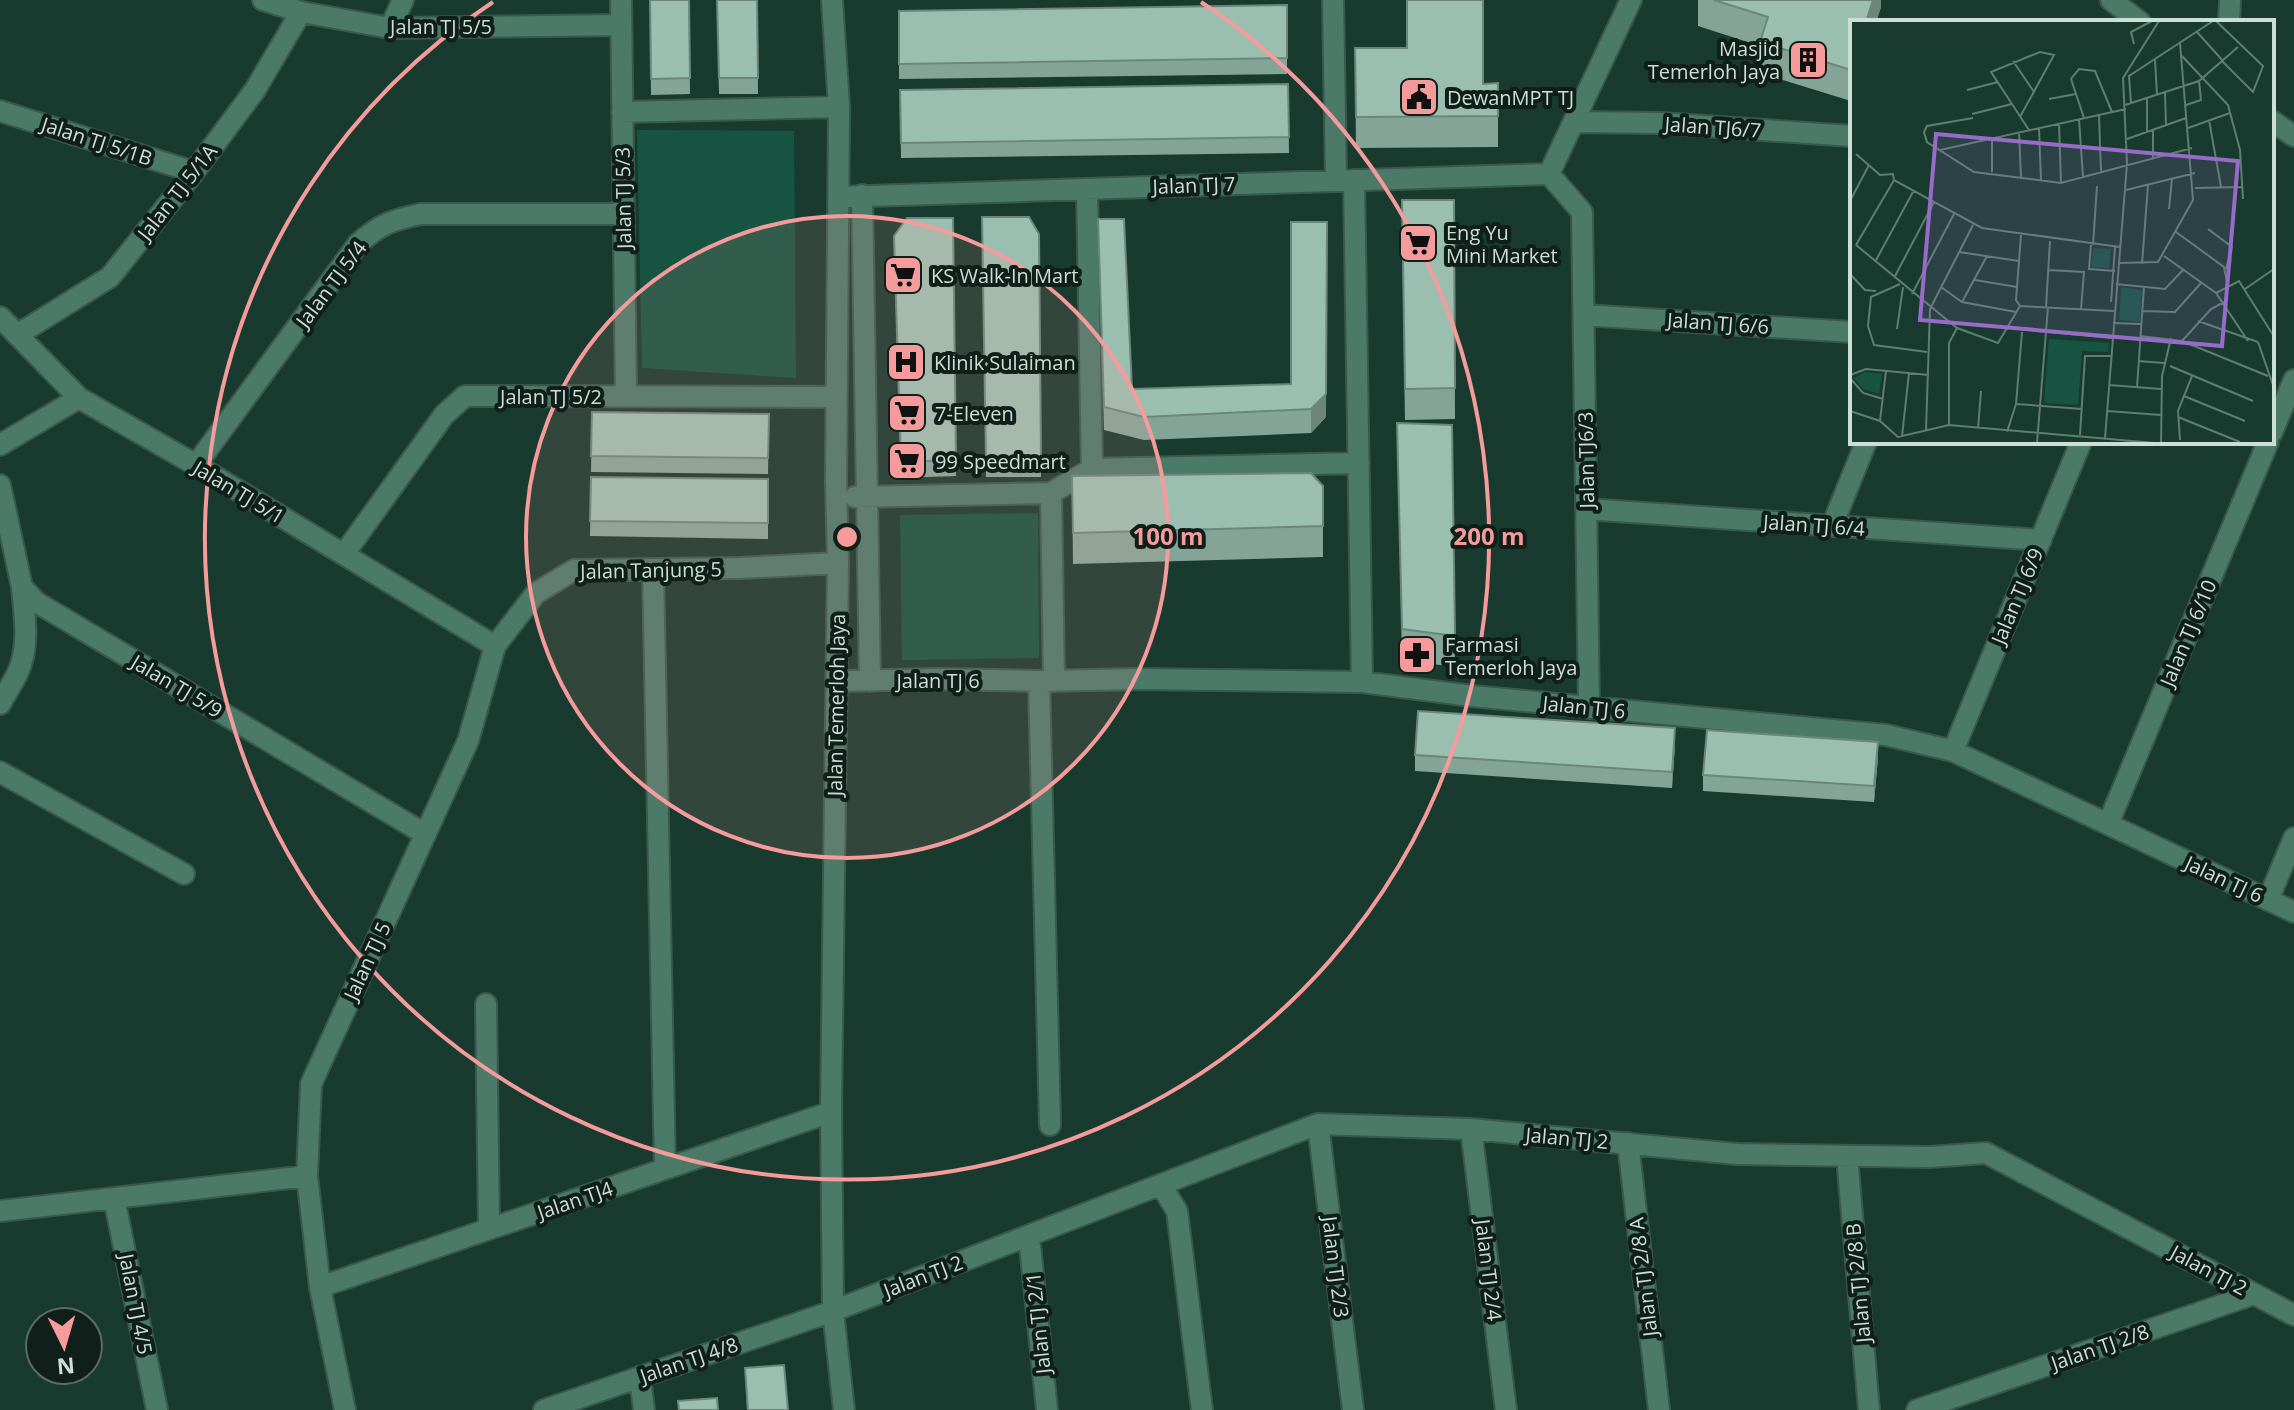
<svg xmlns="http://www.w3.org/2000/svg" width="2294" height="1410" font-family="'Open Sans',sans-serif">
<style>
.green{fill:#175542}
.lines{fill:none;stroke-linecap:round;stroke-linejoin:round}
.minor-casing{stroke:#39594d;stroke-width:24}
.minor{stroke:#4c7a69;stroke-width:20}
.wall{fill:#84a497}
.shaded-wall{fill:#6c867b}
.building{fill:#9abfb0;stroke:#6c867b;stroke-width:2}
.ring{fill:none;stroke:#f59b9c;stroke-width:4}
.labels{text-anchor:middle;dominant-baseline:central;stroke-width:8;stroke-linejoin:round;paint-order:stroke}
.street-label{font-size:20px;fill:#ccdfd7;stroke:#101f19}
.poi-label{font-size:20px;fill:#ccdfd7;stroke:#101f19;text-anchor:start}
.inset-road{fill:none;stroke:#617d72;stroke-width:2}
.view{fill:#976bc7;fill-opacity:0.15;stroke:#976bc7;stroke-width:4}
.inset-edge{fill:none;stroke:#ccdfd7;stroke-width:4}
.centre{fill:#f59b9c;stroke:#101f19;stroke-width:4}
.ring-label{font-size:24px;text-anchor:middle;font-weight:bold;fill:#f59b9c;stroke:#101f19;stroke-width:8;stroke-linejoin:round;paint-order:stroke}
</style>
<rect width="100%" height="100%" fill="#193b2f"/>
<!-- green -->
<path class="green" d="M637,130L794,131L796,378L642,368Z
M1038,513L1039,658L902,660L900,515Z"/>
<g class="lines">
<!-- minor casing -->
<g class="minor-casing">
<path id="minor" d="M263,0L301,12L390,28L621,25
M621,0L626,397
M832,0L839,107L836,481L838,563L831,1112L833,1311L844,1410
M1333,0L1336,180
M2111,0L2140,22
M2229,22L2230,0
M390,28L403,0
M0,111L194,172
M622,112L839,107
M2272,121L2294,136
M1574,122L1660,123L1852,136
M1549,174L1582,212L1589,708
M1549,174L1631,0
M1354,180L1362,682
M1087,189L1092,469L1359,463
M862,195L870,681
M839,197L1549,174
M1584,315L1852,332
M0,317L79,398L196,465L495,646
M17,335L110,277L194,172L255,90L301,12
M2272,432L2294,380
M0,445L79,398
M196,465L358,244C380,224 392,220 421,214H623
M0,485L22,587L36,602L425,834
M1051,493L1092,469
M855,497L1051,493L1054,681
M1586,509L2041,540
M1832,526L1866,442
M344,554L444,415L465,396L836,397
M653,569L665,1169
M836,681L942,679L1039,681L1142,679L1362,682L1472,696L1886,735L1953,751L2294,912
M1039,681L1050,1125
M0,704C7,691 17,678 21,664C29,639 24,612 22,587
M1953,751L2081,442
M0,772L184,874
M2108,824L2268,442
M2268,900L2294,838
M486,1004L489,1229
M1318,1124L1353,1410
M1471,1129L1506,1410
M1628,1143L1659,1410
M1847,1157L1869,1410
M1161,1185L1177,1211L1202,1410
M114,1198L157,1410
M0,1211L307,1176
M1029,1236L1047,1410
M320,1287L831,1112
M640,1377L644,1410
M345,1410L320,1287L307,1176L311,1084L468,741L495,646L536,593L574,570L740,568L838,563
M544,1410L833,1311L1318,1124L1471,1129L1737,1154L1929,1157L1986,1153L2294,1315
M1917,1410L2254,1294"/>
</g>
<!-- minor -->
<use href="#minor" class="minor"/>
</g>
<!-- wall -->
<path class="wall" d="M650,0H689L690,94L651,95Z
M717,0H757L758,94H719Z
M1698,0H1881V7L1876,22H1852L1851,101L1760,73V46L1698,26Z
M1287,5V74L899,79V11Z
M1355,48L1483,84L1498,83V147L1356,148Z
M1288,84L1289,153L901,158L900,90Z
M1454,200L1455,419L1405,420L1402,231Z
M982,217L1039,234L1041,477H986Z
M953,218L956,476L901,478L894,252Z
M1098,219L1132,389L1291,384L1326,417L1311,433L1144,440L1104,430Z
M592,412L769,414L768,474L591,472Z
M1397,423L1452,425L1455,667L1402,660Z
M1072,476L1323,486V557L1073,564Z
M591,477L768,479V539L590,536Z
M1675,744L1672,788L1415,771V755Z
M1878,758L1874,802L1703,791V775Z
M745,1368L788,1410H747Z"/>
<!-- shaded-wall -->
<path class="shaded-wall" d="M1873,0H1881V7L1876,22H1866Z
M1852,67V98L1851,101V70Z
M1327,245L1326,417L1311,433V409Z
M1675,728V744L1672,788V772Z
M1878,742V758L1874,802V786Z"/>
<!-- building -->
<path class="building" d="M650,0H689L690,78L651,79Z
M717,0H757L758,78H719Z
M1407,0H1483V84L1498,83V116L1356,117L1355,48H1407Z
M1714,0H1873L1866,22H1852L1851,70L1760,42L1768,17Z
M1287,5V58L899,64V11Z
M1288,84L1289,137L901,143L900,90Z
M1402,200H1454L1455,388L1405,389Z
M982,217H1029L1039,234L1041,461H986Z
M907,218H953L956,460L901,462L894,236Z
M1098,219H1124L1132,389L1291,384V222H1327L1326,394L1311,409L1144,417L1104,407Z
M592,412L769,414L768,458L591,456Z
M1397,423L1452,425L1455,636L1402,629Z
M1311,473L1323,486V526L1073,533L1072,476Z
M591,477L768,479V523L590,521Z
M1418,711L1675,728L1672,772L1415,755Z
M1707,730L1878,742L1874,786L1703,775Z
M784,1365L788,1410H748L745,1368Z
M717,1398L718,1410H679L678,1401Z"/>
<!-- distance rings -->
<circle cx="847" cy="537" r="321" fill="#f59b9c" fill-opacity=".12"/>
<g class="ring">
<circle cx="847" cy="537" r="321"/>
<path d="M1201 2A642 642 0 1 1 493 2"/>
</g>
<!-- icons -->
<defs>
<g id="building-square" transform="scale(2)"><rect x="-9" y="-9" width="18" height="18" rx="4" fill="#f59b9c" stroke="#101f19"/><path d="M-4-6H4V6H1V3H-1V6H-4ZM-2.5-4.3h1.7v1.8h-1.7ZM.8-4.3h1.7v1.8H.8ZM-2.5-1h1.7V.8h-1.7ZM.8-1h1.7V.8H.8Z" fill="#111"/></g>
<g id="civic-square" transform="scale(2)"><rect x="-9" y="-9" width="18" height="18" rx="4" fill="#f59b9c" stroke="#101f19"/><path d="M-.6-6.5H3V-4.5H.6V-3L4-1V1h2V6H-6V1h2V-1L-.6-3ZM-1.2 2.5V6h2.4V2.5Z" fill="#111"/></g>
<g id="supermarket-square" transform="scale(2)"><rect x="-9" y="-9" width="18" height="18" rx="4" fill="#f59b9c" stroke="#101f19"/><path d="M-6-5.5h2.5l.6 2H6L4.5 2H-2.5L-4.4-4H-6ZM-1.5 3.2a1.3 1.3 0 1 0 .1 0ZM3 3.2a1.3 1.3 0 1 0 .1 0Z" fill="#111"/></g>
<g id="hospital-square" transform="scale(2)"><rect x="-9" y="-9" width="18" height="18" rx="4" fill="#f59b9c" stroke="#101f19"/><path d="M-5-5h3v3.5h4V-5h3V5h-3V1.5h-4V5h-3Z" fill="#111"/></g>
<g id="pharmacy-square" transform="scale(2)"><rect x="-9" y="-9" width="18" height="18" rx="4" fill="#f59b9c" stroke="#101f19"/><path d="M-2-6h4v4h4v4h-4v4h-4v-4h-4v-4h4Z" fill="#111"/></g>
</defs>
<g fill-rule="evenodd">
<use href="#building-square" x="1808" y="60"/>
<use href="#civic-square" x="1419" y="97"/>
<use href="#supermarket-square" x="1418" y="243"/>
<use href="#supermarket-square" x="903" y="275"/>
<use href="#hospital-square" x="906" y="362"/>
<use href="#supermarket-square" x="907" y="413"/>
<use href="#supermarket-square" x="907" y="461"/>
<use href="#pharmacy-square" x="1417" y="655"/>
</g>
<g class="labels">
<!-- street labels -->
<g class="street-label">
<text x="441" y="26">Jalan TJ 5/5</text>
<text transform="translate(1713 127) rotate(4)">Jalan TJ6/7</text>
<text transform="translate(97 141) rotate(18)">Jalan TJ 5/1B</text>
<text transform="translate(1194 185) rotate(-2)">Jalan TJ 7</text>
<text transform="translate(177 192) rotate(-52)">Jalan TJ 5/1A</text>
<text transform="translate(623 198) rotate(-91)">Jalan TJ 5/3</text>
<text transform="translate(331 284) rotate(-53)">Jalan TJ 5/4</text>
<text transform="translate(1718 323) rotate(4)">Jalan TJ 6/6</text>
<text x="551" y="396">Jalan TJ 5/2</text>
<text transform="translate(1586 460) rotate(-91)">Jalan TJ6/3</text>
<text transform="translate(239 492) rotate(31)">Jalan TJ 5/1</text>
<text transform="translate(1814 525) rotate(4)">Jalan TJ 6/4</text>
<text transform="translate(651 570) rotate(-1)">Jalan Tanjung 5</text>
<text transform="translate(2017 596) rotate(-67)">Jalan TJ 6/9</text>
<text transform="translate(2188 633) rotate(-67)">Jalan TJ 6/10</text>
<text x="938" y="680">Jalan TJ 6</text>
<text transform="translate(177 686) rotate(31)">Jalan TJ 5/9</text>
<text transform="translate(836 705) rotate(-89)">Jalan Temerloh Jaya</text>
<text transform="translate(1584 707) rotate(6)">Jalan TJ 6</text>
<text transform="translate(2224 879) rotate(25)">Jalan TJ 6</text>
<text transform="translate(367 961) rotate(-65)">Jalan TJ 5</text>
<text transform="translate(1567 1138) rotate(5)">Jalan TJ 2</text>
<text transform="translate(575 1200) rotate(-19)">Jalan TJ4</text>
<text transform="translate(1336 1267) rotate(83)">Jalan TJ 2/3</text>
<text transform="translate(1489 1270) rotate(83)">Jalan TJ 2/4</text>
<text transform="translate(2209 1270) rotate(28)">Jalan TJ 2</text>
<text transform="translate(923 1276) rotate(-21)">Jalan TJ 2</text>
<text transform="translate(1643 1277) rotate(-97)">Jalan TJ 2/8 A</text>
<text transform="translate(1858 1283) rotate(-95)">Jalan TJ 2/8 B</text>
<text transform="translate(136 1304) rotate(79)">Jalan TJ 4/5</text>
<text transform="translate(1038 1323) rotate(-96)">Jalan TJ 2/1</text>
<text transform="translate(2100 1347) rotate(-19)">Jalan TJ 2/8</text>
<text transform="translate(689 1360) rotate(-19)">Jalan TJ 4/8</text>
</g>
<!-- poi labels -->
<g class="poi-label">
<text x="1780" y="48" text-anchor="end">Masjid<tspan x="1780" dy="23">Temerloh Jaya</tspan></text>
<text x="1447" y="97">DewanMPT TJ</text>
<text x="1446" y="232">Eng Yu<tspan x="1446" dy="23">Mini Market</tspan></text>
<text x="931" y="275">KS Walk-In Mart</text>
<text x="934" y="362">Klinik Sulaiman</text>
<text x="935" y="413">7-Eleven</text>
<text x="935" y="461">99 Speedmart</text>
<text x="1445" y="644">Farmasi<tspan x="1445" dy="23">Temerloh Jaya</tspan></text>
</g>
</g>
<!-- overview -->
<g transform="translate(1850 20)">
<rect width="424" height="424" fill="#193b2f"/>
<path d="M243,228L261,229L259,248L241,247ZM271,267L292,270L290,302L269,300ZM199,319L259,323L258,332L232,331L228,385L194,383ZM15,352L32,354L29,374L13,369L4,358Z" fill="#175542"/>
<path class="inset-road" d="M366,1L413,46L403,72L372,41M347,12L373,41M284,24L281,12L302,1M332,36L378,85L390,130L393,179M305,40L307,75M163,41L184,72M117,70L148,62M315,72L316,105M297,78V112M199,79L226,74M281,83L279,56L363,1M275,85L349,61L388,27M336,85L351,80L349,61M122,94L162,84M249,95L251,152M170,97L204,35L190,32L141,52L179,110M123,98L77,106L74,112L77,122L124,152L211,163L342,128M234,98L221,59L229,49L245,51L262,92M229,99L233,157M359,100L371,167M209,103L211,163M189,108L191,161M338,108L380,93M303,110V138M169,112L171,157M277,119L336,98M90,130L276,89M6,134L30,155L43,154L44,160M142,152V117M345,168L392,167M276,170L345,153M0,181L19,145M319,189L322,159M358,209L382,227L376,249M326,212L374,247L378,267M6,225L44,160L132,208L270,227M6,225L107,308L148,323L170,286M241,225L239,249L265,251M243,225L247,166M109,232L169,241M314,236L366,273L398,321M25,242L64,170M268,243L308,242L343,180L330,23M292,244L298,165M198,250L234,252L231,289M0,254L15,270L26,271M44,258L84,182M125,260L167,267M50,264L21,277L18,306L24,325L77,332M266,264L315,269L333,250M91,267L112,282L166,292M395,269L424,249M366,273L389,261L423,315M62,274L104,194M112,282L137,236M261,282L265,227M170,286L264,291M170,286L166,280L171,215M196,287L200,221M292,291L325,292L351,263M348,301L408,322M263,303L291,304M157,308L262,318M47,309L53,267M290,316L332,321L418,356M332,321L361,289L374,282M408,322L424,368M288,341L314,343M320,346L403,381M0,355L16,349L79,355M0,358L13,373L33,379M259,365L311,369M287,367L294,267M334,376L395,401M166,384L172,312M0,391L30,401L48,417L99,405L305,423M257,391L311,395M328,397L390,422M30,401L36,351M99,405V323L107,308M128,409L131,371M76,410L80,289L123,205M157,412L166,384L232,389M230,415L235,336H261M52,416L59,353M255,418L277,144L273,58L309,1M330,420L328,391L342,356M187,423L198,287M311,423L312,356L321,318"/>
<path class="view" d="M86,114L388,141L372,326L70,300Z"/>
<rect width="424" height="424" class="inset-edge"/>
</g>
<circle cx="847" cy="537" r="12" class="centre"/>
<g class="ring-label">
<text x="1168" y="545">100 m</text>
<text x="1489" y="545">200 m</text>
</g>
<!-- north arrow -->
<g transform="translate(64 1346) rotate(175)"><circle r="38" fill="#101f19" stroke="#5b6c65" stroke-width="2"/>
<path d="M0-6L14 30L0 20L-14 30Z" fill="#f59b9c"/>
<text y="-12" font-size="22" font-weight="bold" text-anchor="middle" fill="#ccdfd7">N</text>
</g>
</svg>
